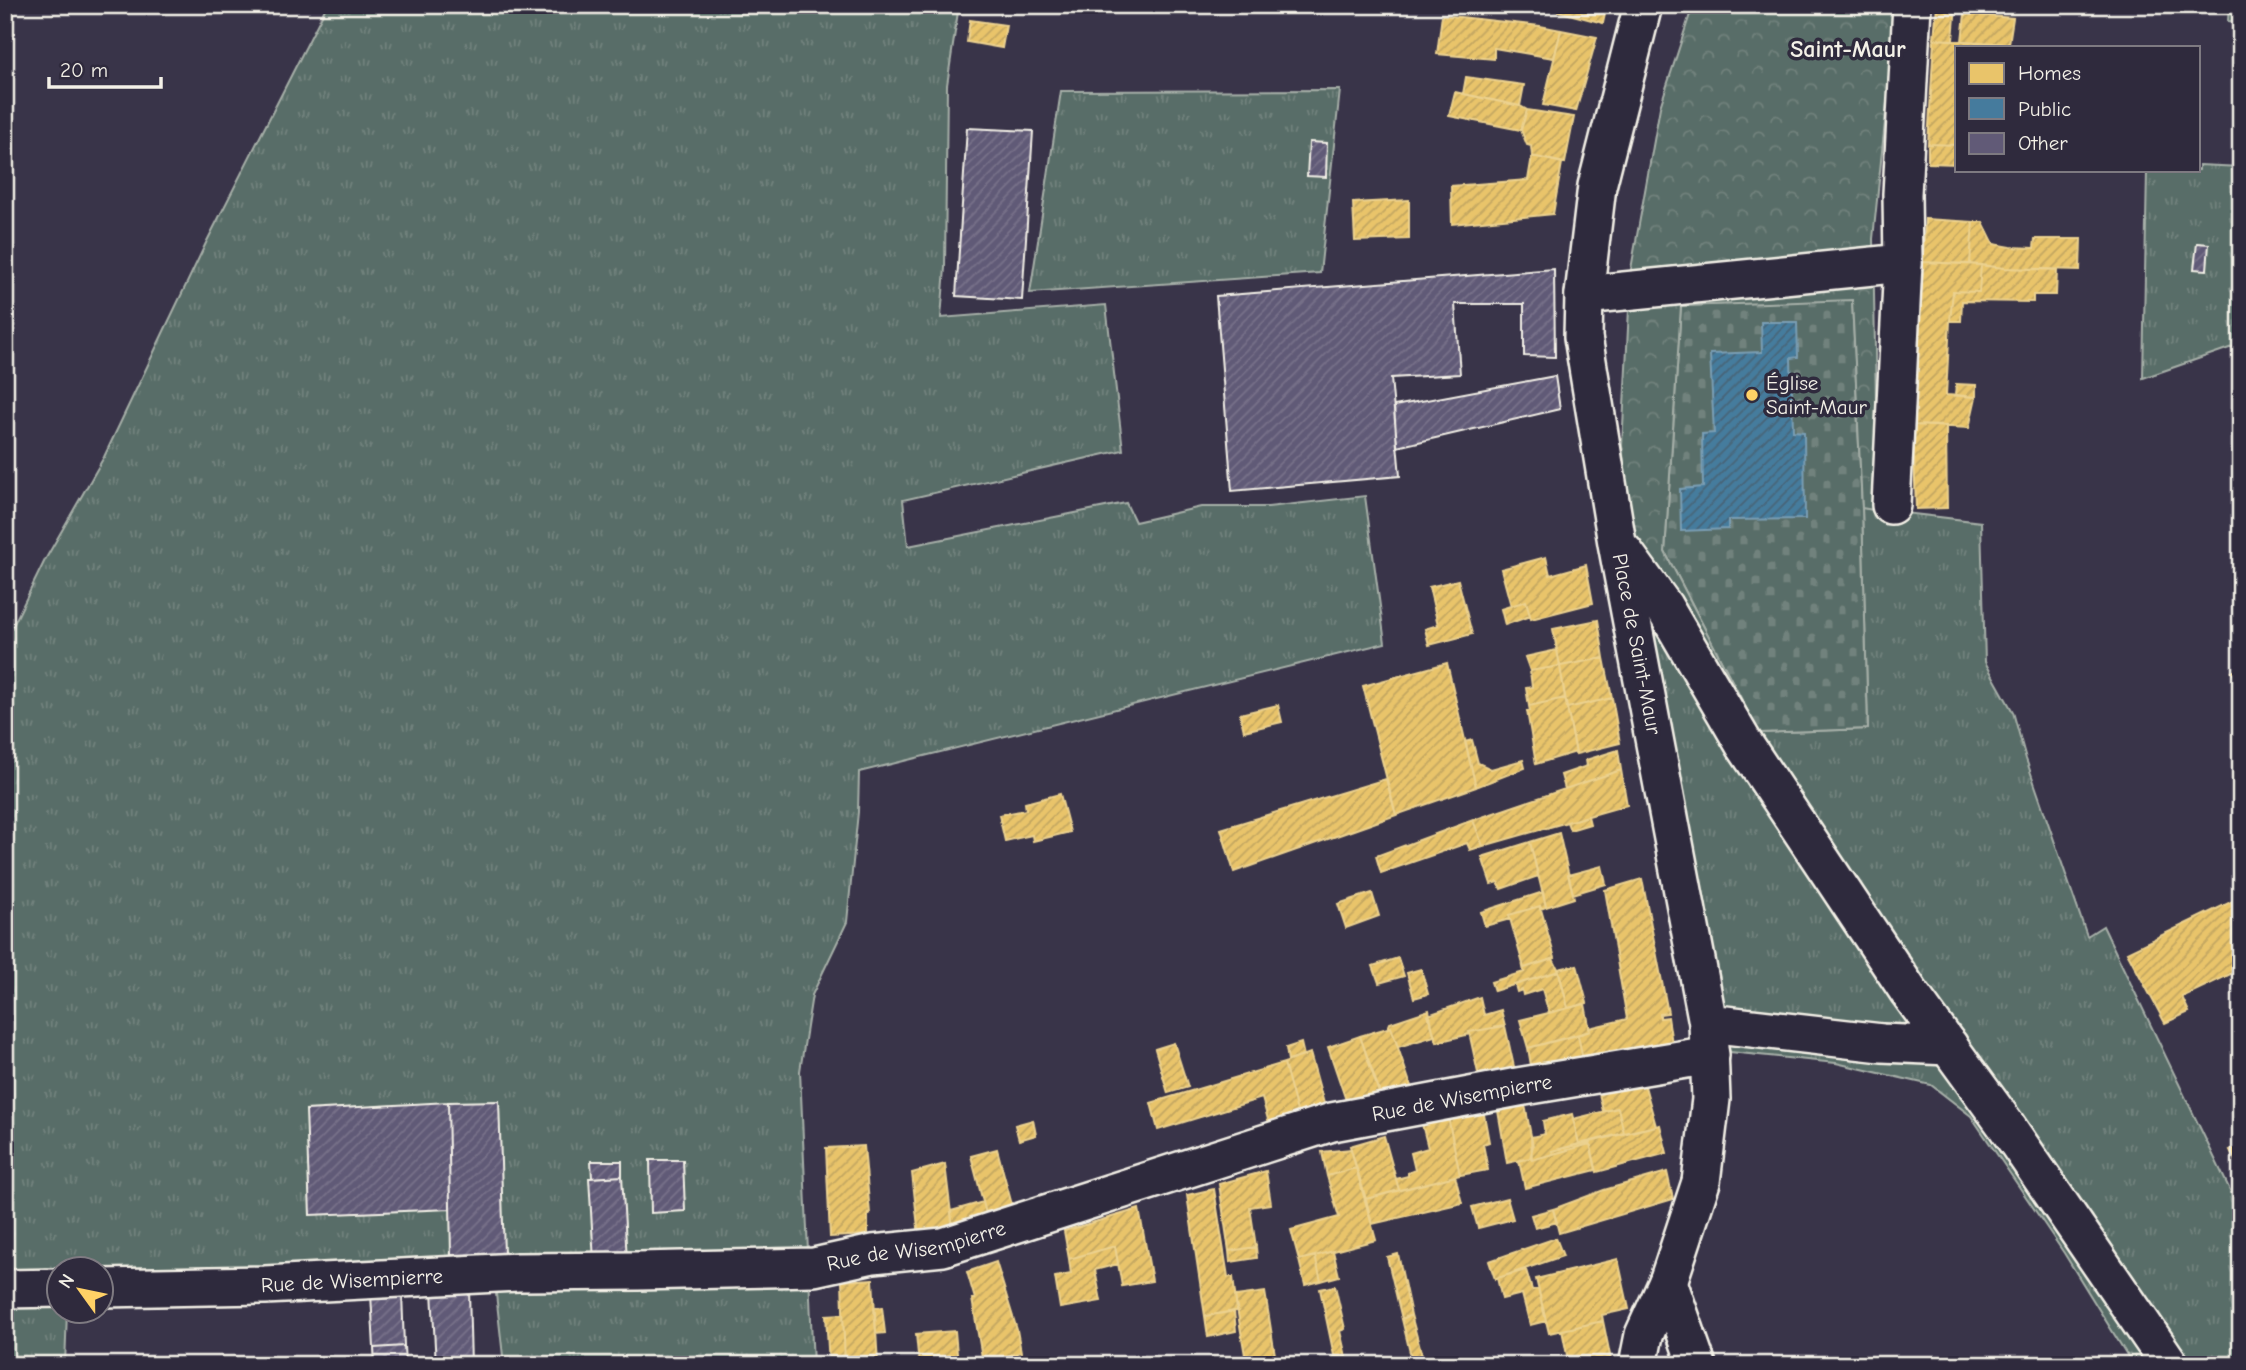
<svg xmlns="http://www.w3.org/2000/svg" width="2246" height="1370" font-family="'Comic Neue',sans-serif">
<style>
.grass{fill:url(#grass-tufts);stroke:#a6afa8;stroke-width:2}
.cemetery{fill:url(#cemetery-stones);stroke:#a6afa8;stroke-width:2}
.park{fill:url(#park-crowns);stroke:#a6afa8;stroke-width:2}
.homes{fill:url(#homes-hatch);stroke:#ecd290;stroke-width:2}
.public{fill:url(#public-hatch);stroke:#7a9eb4;stroke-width:2}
.building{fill:url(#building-hatch);stroke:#f4f1e8;stroke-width:2}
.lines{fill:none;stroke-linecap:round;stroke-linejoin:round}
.minor-casing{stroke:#f4f1e8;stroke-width:42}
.minor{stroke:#2f2a3d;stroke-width:37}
.poi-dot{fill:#ffd166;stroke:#2f2a3d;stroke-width:2.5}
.labels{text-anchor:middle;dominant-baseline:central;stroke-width:7;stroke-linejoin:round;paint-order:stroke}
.poi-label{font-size:21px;fill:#f4f1e8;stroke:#2f2a3d;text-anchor:start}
.street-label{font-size:21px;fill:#f4f1e8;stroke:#2f2a3d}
.quarter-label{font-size:24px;font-weight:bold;fill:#f4f1e8;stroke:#2f2a3d}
</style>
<defs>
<pattern id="grass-tufts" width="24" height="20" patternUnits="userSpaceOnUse" patternTransform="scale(1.75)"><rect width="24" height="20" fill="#596d67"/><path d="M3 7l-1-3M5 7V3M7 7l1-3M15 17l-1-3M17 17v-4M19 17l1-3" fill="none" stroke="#71827d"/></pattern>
<pattern id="cemetery-stones" width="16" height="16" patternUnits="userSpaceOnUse" patternTransform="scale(1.75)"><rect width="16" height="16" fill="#596d67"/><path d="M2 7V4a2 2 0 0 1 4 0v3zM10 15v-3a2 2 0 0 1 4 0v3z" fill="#71827d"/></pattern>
<pattern id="park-crowns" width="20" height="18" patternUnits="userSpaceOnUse" patternTransform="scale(1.75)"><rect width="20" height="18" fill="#596d67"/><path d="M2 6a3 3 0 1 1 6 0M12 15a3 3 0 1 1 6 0" fill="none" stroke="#71827d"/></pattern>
<pattern id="homes-hatch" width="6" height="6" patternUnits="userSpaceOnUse" patternTransform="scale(1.75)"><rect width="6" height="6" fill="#e9c46a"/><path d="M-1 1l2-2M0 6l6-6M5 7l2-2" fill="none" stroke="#c1a561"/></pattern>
<pattern id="public-hatch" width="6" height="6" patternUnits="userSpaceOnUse" patternTransform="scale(1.75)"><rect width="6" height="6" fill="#457b9d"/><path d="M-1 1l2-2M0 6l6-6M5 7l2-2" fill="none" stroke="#476476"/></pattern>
<pattern id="building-hatch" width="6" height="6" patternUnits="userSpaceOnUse" patternTransform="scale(1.75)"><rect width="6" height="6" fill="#615a77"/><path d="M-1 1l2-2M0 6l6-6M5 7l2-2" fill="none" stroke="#78728a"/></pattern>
</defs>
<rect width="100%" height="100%" fill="#393449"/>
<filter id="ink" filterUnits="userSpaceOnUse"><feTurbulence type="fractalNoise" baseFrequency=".0143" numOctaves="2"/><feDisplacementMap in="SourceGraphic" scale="14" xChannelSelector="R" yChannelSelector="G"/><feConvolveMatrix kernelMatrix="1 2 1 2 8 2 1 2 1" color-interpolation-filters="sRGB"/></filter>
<g filter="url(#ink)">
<!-- grass -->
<path class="grass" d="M327,5H959L947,85L945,268L941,318L1106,305L1123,450L903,500L908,546L1126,503L1135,522L1201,507H1268L1365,496L1385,643L859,772L858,812L847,922L812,995L800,1071L813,1365H504L495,1285L308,1298L102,1307V1268H60V1310L67,1311L65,1365H5V642L45,560L104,457L206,243Z
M2229,5H2241V22L2228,21Z
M1340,90L1320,273L1030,293L1061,91Z
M2199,165L2241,167V344L2143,378L2147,170H2199Z
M1862,508L1981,522L1985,662L2013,712L2026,759L2087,936L2103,926L2241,1213V1365H2135L2132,1363L2064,1253L1971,1116L1931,1085L1836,1063L1730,1052L1653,631L1744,723L1759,733L1868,729Z"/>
<!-- cemetery -->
<path class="cemetery" d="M1852,299L1862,508L1868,729L1759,733L1665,552L1681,306Z"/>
<!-- park -->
<path class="park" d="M1693,5H1897L1873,239L1878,511L1862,508L1852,300L1681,306L1665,552L1759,733L1744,724L1653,631L1630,514L1622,446L1631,269L1660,107Z"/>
<!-- homes -->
<path class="homes" d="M1551,5H1607L1603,23L1550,9Z
M1937,5H1956L1953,40L1934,39Z
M1965,14L2013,18L2009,44L1962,41Z
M1442,15L1540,26L1561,30L1554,58L1494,48V59L1437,54Z
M970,20L1006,25L1002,48L967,42Z
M1561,30L1597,37L1576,111L1543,105Z
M1934,39L2009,44L2008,47H1957V145L1928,144Z
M1466,77L1524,85L1520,106L1463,94Z
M1455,92L1520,106L1527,110L1521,130L1449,116Z
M1527,110L1574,117L1565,163L1532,156L1531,146L1527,145L1521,130Z
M1928,144L1957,145V164L1928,163Z
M1532,156L1562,163L1553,214L1452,224L1451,186L1528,180Z
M1409,200V239L1355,241L1353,203Z
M1925,219L1973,222L1970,264L1923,262Z
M1973,222H1983L1994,244L2011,247L2034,248L2035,239H2081L2080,270L2004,268L1970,264Z
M1923,262L1981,265L1979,292L1953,291L1950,321L1946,395L1976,397L1969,428L1913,425Z
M1981,265L2004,268L2057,270L2056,295H2033V302L1962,301L1961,321H1950L1953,291L1979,292Z
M1956,384L1976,385V397L1955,395Z
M1913,425L1946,426L1947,508L1916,509Z
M1546,557L1550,575L1586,565L1593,603L1531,619L1526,601L1511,606L1501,569Z
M1458,580L1472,634L1429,645L1425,629L1438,625L1429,587Z
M1526,601L1530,616L1505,625L1501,609Z
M1598,620L1604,658L1560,666L1553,629Z
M1557,650L1560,666L1530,671L1525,657Z
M1604,658L1612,698L1567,708L1560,666Z
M1447,663L1476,787L1396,815L1363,686Z
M1560,666L1565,698L1529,706L1526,688L1532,687L1530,671Z
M2241,668V687L2232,672Z
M1565,698L1576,752L1536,764L1527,711H1530L1529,706Z
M1612,698L1620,743L1576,754L1567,708Z
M1278,705L1282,722L1244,731L1240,714Z
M1472,740L1478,763L1491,769L1523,760L1525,768L1476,787L1465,742Z
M1618,750L1621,770L1565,789L1561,775L1587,766L1586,760Z
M1621,770L1627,805L1483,846L1473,820Z
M1386,779L1396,815L1234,872L1221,829Z
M1060,794L1070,832L1033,841L1032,835L1005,841L999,815L1026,810L1025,803Z
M1588,816L1590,824L1570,830L1567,822Z
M1473,820L1483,846L1470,850L1467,843L1381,873L1376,856Z
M1559,833L1574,898L1546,907L1530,842Z
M1530,842L1538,876L1501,889L1498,882L1491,884L1482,857Z
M1602,866L1606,884L1573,894L1568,875Z
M1642,879L1668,1013L1660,1014V1018L1668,1017L1673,1050L1585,1070L1578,1035L1590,1031L1589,1028L1627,1019L1605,890Z
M1543,892L1546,907L1540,909V906L1509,915L1510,919L1485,926L1481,912Z
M1372,893L1379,916L1346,928L1338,904Z
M2241,897V969L2182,997L2189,1012L2165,1023L2127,952Z
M1540,906L1555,958L1524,968L1509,915Z
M1398,958L1404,976L1379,983L1373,966Z
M1553,959L1559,971L1494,991L1491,982L1524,972L1523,967L1524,968Z
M1577,965L1587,1003L1568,1008L1558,969Z
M1421,969L1428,994L1414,998L1407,973Z
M1559,971L1568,1008L1549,1013L1542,989L1523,995L1522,990L1517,992L1515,985Z
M1480,997L1484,1015L1501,1010L1505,1026L1469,1032L1470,1034L1437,1042L1428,1015Z
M1585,1004L1590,1031L1528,1048L1520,1020Z
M1429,1010L1434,1036L1398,1047L1391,1027L1388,1028L1390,1023Z
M1505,1026L1516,1076L1480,1082L1469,1032Z
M1391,1027L1413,1092L1383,1101L1360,1036Z
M1578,1035L1585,1070L1533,1077L1528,1048Z
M1360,1036L1382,1102L1350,1112L1328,1047Z
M1174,1043L1188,1087L1168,1093L1155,1049Z
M1301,1043L1304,1056L1288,1061L1286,1048Z
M1310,1053L1328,1118L1301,1126L1284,1063Z
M1284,1063L1301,1126L1272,1134L1262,1098L1158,1130L1151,1103Z
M1643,1079L1656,1126L1624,1133L1618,1108L1603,1111L1598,1089Z
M1524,1100L1533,1146L1530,1158L1507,1163L1497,1105Z
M1618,1108L1624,1133L1579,1144L1573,1119Z
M1483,1109L1489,1142L1483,1144L1488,1170L1460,1175L1448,1117Z
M1572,1114L1579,1144L1552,1151L1553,1154L1532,1160L1531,1137L1545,1134L1543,1121Z
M1448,1117L1460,1175L1399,1190L1396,1179L1408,1176V1173L1415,1170L1411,1153L1428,1148L1422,1124Z
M1033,1120L1036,1135L1019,1140L1015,1125Z
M1660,1125L1667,1153L1597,1172L1590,1142Z
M1384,1136L1399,1190L1366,1199L1350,1146Z
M1590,1142V1144L1553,1154L1552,1151Z
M1590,1144L1596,1170L1525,1188L1519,1161L1530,1158L1532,1160Z
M864,1146L870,1214L868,1213V1235L830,1237L826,1148Z
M2241,1146V1171L2230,1150Z
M997,1149L1015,1216L989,1225L971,1156Z
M1351,1149L1356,1168L1327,1176L1322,1152Z
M945,1164L954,1238L920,1245L912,1173Z
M1356,1168L1376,1240L1299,1260L1291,1230L1339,1217L1327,1176Z
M1266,1171L1271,1204L1250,1207L1256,1247L1229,1251L1219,1184Z
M1667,1172L1673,1199L1559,1233L1553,1209L1604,1190Z
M1455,1176L1462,1203L1372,1224L1366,1199Z
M1214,1189L1228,1277H1233L1237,1311L1205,1316L1187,1195Z
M1507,1198L1513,1219L1478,1228L1472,1207Z
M983,1202L989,1225L954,1238L951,1211Z
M1139,1209L1152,1281L1122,1286L1115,1246L1069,1259L1064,1231Z
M1553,1209L1557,1222L1535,1228L1531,1215Z
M1556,1238L1563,1256L1495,1279L1489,1261Z
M1115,1246L1118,1264L1095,1270L1101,1301L1060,1308L1055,1277L1071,1274L1069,1259Z
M1256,1247L1257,1258L1230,1262L1229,1251Z
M1333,1251L1339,1276L1321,1281L1315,1256Z
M1398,1254L1411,1315L1402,1319L1387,1257Z
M1315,1256L1321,1281L1305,1285L1299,1260Z
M1618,1259L1629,1309L1602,1315L1603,1321L1549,1333L1536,1279Z
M996,1262L1017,1330L1021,1352L983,1363L972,1299H975L967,1272Z
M1526,1270L1532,1290L1538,1289L1546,1321L1530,1325L1522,1294L1502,1299L1497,1278Z
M873,1279L878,1365H845L842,1281Z
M1335,1286L1345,1329L1340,1331L1348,1365H1336L1320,1289Z
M1265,1292L1275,1355L1246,1361L1235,1296Z
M882,1307L885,1333L876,1334L874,1308Z
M1234,1311L1236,1331L1208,1337L1205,1316Z
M843,1314L845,1365H829L826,1315Z
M1411,1315L1424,1363L1415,1365H1413L1402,1319Z
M1603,1321L1612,1365H1569L1562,1330Z
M955,1331L958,1365H919L916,1334Z
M1018,1353L1020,1365H984L983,1363Z
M1244,1357L1245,1365H1228L1227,1359Z"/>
<!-- public -->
<path class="public" d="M1761,322H1797L1798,357L1791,358L1793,431L1804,432L1805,519L1728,520V529L1681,531L1680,489L1703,487L1702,434L1714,433L1710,354L1762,352Z"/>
<!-- building -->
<path class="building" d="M967,128L1033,131L1022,300L956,296Z
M1309,142L1327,143L1326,177L1307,176Z
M2197,243L2209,244L2207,270L2194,269Z
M1554,269L1555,357L1524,356V304H1455L1460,374L1391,378L1400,476L1232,491L1216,296Z
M1555,376L1560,409L1397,447L1394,406Z
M499,1101L504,1254L451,1255L448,1102Z
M448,1102L450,1209L310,1215L306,1110Z
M650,1160H683L685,1211L651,1213Z
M591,1161H622V1176L592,1178Z
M622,1176L627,1260L594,1261L589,1178Z
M469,1290L471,1365H436L432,1291Z
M402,1293L404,1346L374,1348L371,1294Z
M404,1346L405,1365H375L374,1348Z"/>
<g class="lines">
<!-- minor casing -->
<g class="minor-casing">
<g id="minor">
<path d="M1584,295L1903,263"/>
<path d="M1891,505L1903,263L1902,194L1912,5"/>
<path d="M1624,552L1664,607L1744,744L1909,992L2005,1124L2170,1365"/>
<path d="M1708,1023L1882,1043L1949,1046"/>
<path d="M1668,1282L1697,1365"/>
<path id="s1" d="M102,1288L265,1285L518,1272L638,1271L814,1267L873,1254L943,1247L1332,1122L1518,1087L1710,1055"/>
<path d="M5,1289L60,1288"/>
<path d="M1638,1365L1644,1335L1668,1282L1701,1182L1711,1099L1708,1023L1617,543L1583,337L1584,295L1597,186L1643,5"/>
</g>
</g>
<!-- minor -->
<use href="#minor" class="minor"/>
</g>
</g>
<!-- markers -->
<circle class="poi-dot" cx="1752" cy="395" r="7"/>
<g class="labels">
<!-- poi labels -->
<g class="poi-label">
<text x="1766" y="383">Église<tspan x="1766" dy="24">Saint-Maur</tspan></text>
</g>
<!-- street labels -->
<g class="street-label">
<text transform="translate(1637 644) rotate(79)">Place de Saint-Maur</text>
<text stroke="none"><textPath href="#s1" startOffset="1384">Rue de Wisempierre</textPath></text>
<text stroke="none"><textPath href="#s1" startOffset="817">Rue de Wisempierre</textPath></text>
<text stroke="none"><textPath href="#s1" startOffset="250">Rue de Wisempierre</textPath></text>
</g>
<!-- quarter labels -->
<g class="quarter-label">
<text x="1848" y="49">Saint-Maur</text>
</g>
</g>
<!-- margin -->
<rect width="2246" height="1370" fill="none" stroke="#2f2a3d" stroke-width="28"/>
<rect x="14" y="14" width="2218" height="1342" fill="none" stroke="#f4f1e8" stroke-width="2.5" filter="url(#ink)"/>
<!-- legend -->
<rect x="1955" y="46" width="245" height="126" fill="#2f2a3d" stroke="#7e7a81" stroke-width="2"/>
<rect x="1969" y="63" width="35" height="21" fill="#e9c46a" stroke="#7e7a81" stroke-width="2"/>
<text x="2018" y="80" font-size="21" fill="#f4f1e8">Homes</text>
<rect x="1969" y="98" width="35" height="21" fill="#457b9d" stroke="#7e7a81" stroke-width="2"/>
<text x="2018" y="116" font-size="21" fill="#f4f1e8">Public</text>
<rect x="1969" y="133" width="35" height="21" fill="#615a77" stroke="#7e7a81" stroke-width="2"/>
<text x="2018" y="150" font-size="21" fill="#f4f1e8">Other</text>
<!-- north arrow -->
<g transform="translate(80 1290) rotate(303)"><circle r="33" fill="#2f2a3d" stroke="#7e7a81" stroke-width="2"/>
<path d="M0-5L12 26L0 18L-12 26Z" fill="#ffd166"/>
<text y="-10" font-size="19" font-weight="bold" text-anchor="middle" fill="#f4f1e8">N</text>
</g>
<!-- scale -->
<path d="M49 77v10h112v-10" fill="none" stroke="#f4f1e8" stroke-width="3.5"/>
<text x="60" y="77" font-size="21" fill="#f4f1e8" stroke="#2f2a3d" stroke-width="5" paint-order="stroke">20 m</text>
</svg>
